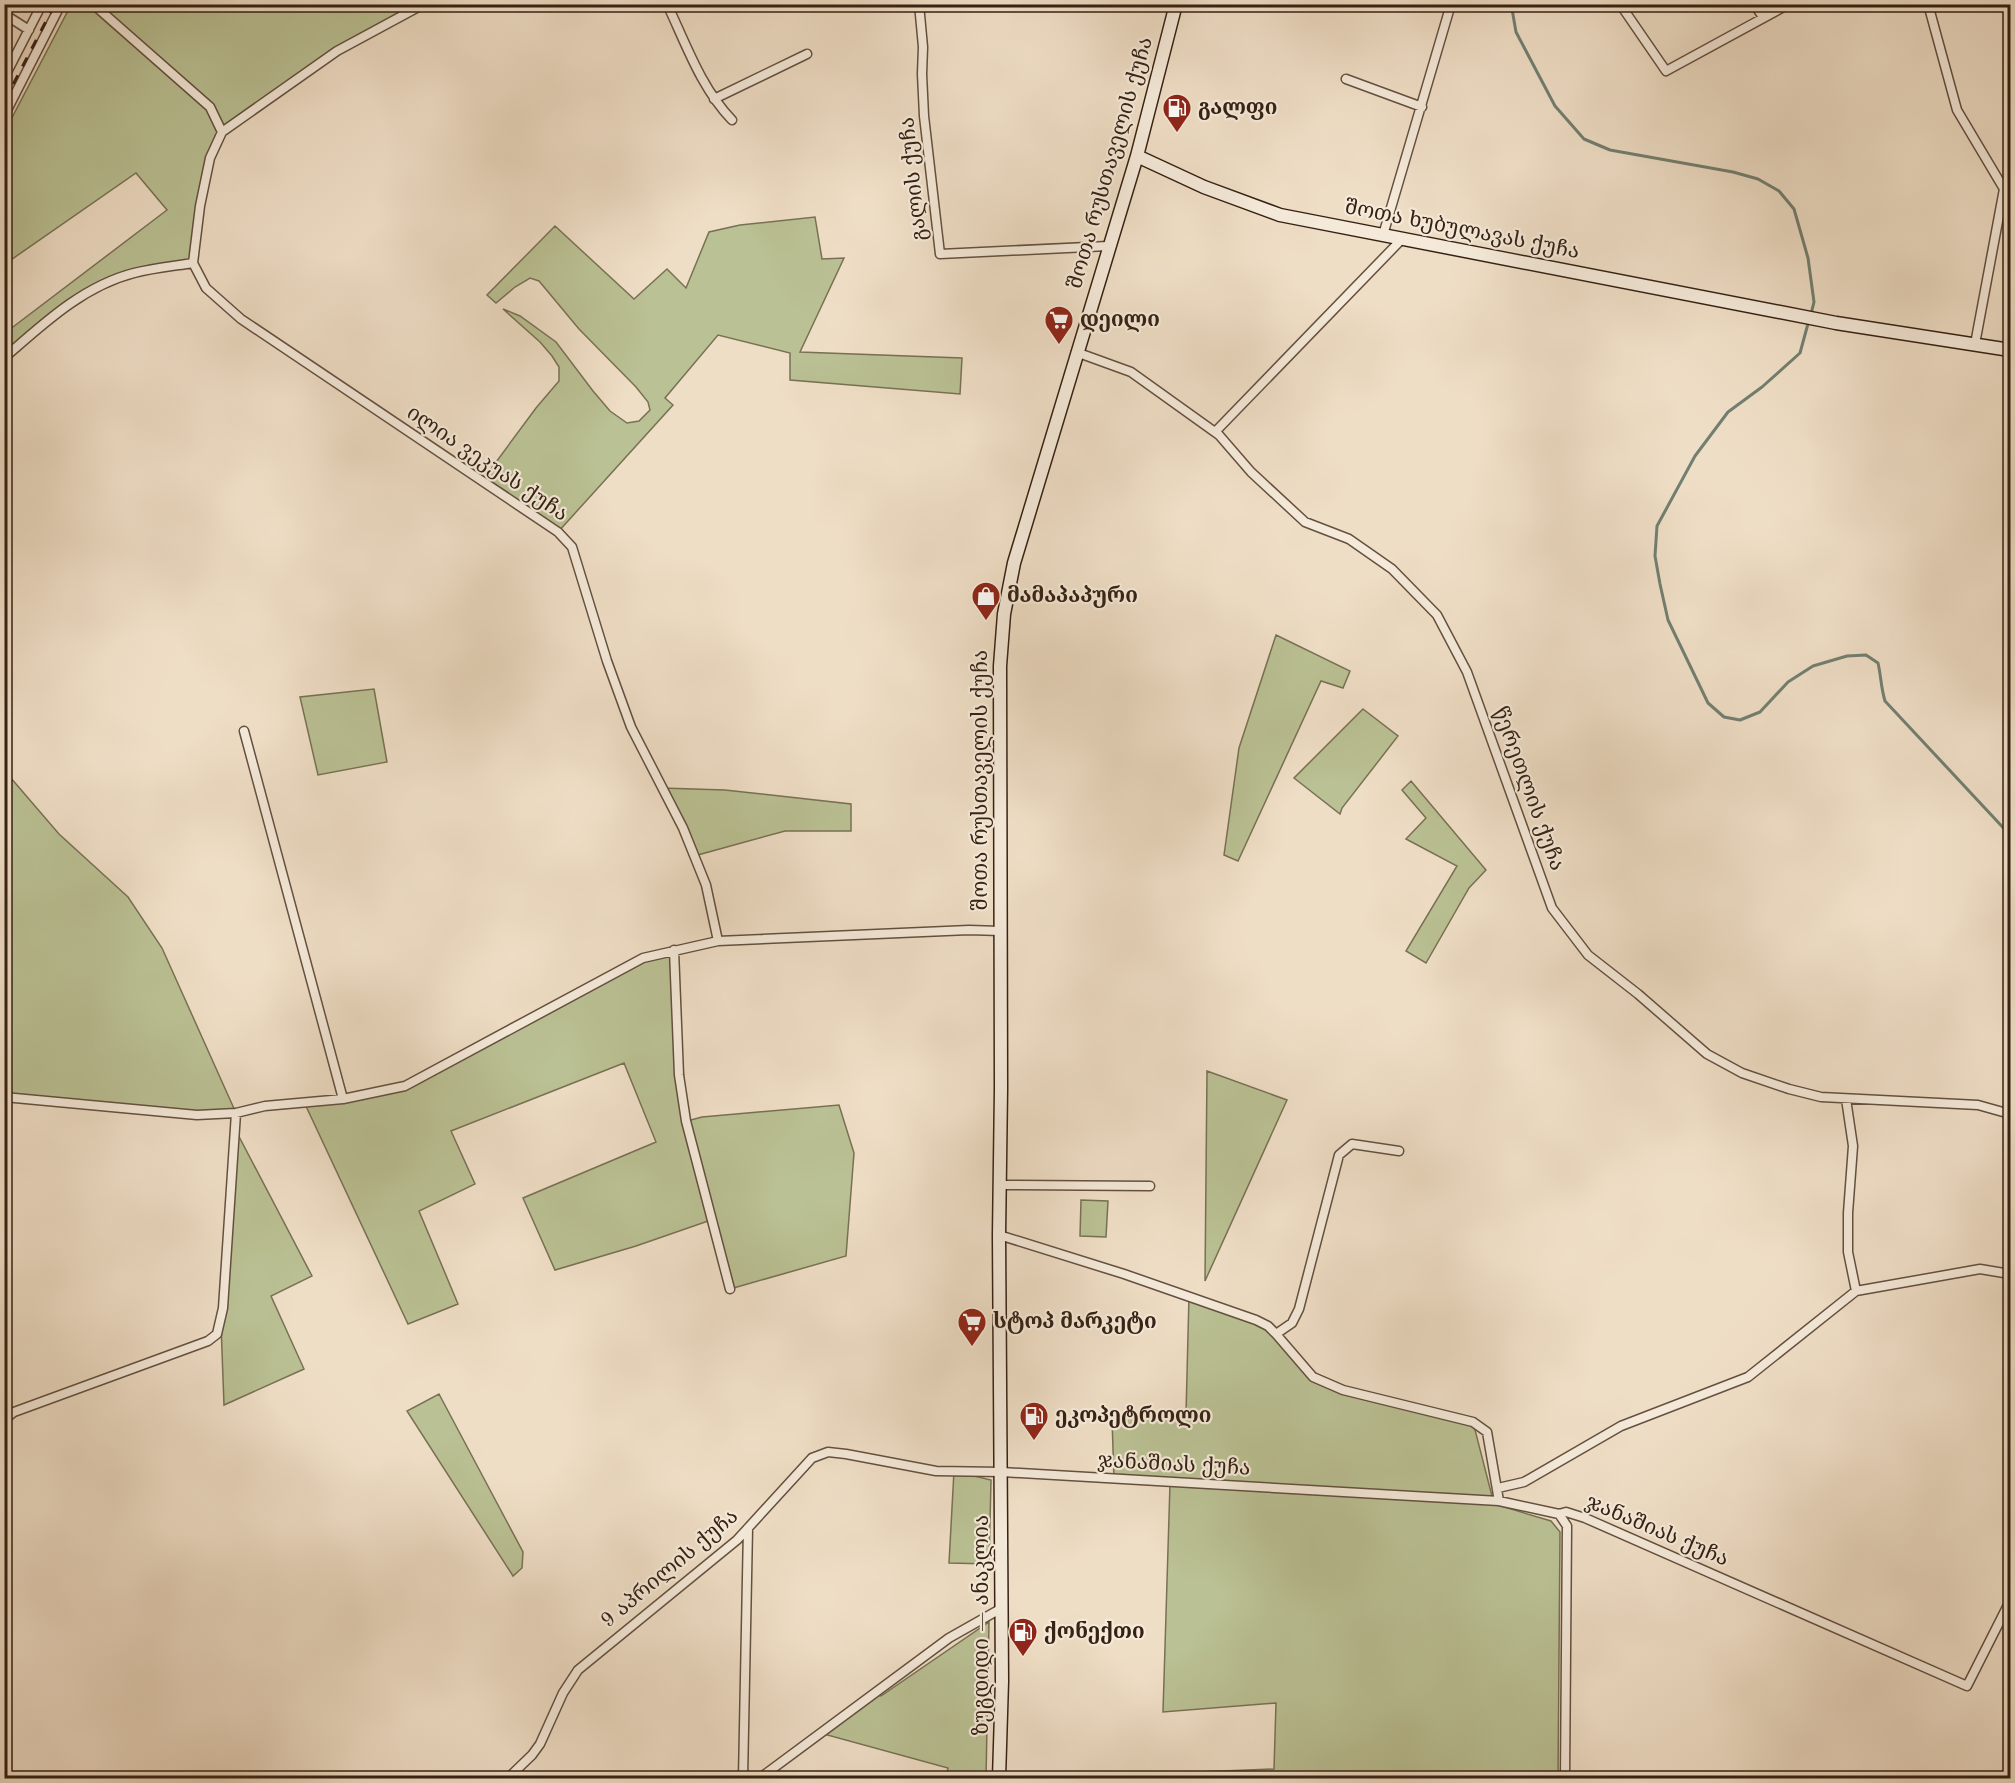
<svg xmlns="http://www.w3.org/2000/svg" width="2015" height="1783" font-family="'Old Standard TT','Noto Serif Georgian',serif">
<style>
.green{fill:#bac194;stroke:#787154;stroke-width:1.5}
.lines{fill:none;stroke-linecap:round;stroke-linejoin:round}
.stream{stroke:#727f71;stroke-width:3}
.minor-casing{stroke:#645040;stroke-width:11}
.secondary-casing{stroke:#352113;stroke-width:15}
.minor{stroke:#f5eada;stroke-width:8}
.secondary{stroke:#f5eada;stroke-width:12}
.rail{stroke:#352113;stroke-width:3;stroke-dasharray:10 10;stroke-linecap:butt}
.labels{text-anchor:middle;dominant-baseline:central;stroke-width:4.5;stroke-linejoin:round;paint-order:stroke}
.poi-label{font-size:21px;font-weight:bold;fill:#352113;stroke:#f5eada;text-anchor:start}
.street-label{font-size:21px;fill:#352113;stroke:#f5eada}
</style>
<rect width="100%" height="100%" fill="#efdec6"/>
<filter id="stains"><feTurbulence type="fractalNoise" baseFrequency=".00333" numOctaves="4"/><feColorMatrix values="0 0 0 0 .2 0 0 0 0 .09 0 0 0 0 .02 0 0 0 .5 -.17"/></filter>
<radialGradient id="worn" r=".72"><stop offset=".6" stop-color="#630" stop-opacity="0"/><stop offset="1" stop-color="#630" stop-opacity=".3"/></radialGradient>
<!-- green -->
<path class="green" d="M71,5H424L337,51L222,132L210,159L193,263L134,273L92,289L5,358V333L167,210L136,173L5,264V131Z
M815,217L822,259L844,258L800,352L962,358L960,394L790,380V353L718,335L665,398L673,405L558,532L482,481L536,408L559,381V367L552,356L540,342L503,309L520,316L556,342L593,391L610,411L627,423L639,421L650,410L648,402L636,387L579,329L539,281L530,278L515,287L496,303L487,295L555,226L634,299L667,269L686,288L709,232L740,225Z
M1276,635L1350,671L1343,688L1321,681L1238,861L1224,855L1239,748Z
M374,689L387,762L318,775L300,697Z
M1363,709L1398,736L1342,808L1340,814L1294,778Z
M4,770L59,834L128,897L162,948L236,1113L197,1115L5,1097Z
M1411,781L1486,870L1469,888L1426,963L1406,951L1457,866L1406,839L1426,818L1402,790Z
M662,788L725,790L851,804V831H785L694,856Z
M674,950L687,1121L702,1117L839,1105L854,1153L846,1256L730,1289L711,1220L636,1246L555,1270L523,1198L656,1142L624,1063L451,1131L475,1184L419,1211L458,1304L408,1324L305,1104L405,1086L643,958Z
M1207,1071L1287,1100L1205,1281Z
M234,1127L312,1276L271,1296L304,1369L224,1405L221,1324Z
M1081,1200L1108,1201L1106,1237L1080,1236Z
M1189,1296L1256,1320L1321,1381L1473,1422L1494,1504L1551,1521L1560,1532L1558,1778H1197L1198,1772L1274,1769L1276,1703L1163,1712L1170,1484L1114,1480L1112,1418L1186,1414Z
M439,1394L523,1552L522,1568L513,1576L407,1411Z
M954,1471L991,1480L989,1564L949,1563Z
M989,1622L986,1778H946L948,1768L820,1733L872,1694L881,1696Z"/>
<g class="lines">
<!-- stream -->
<path class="stream" d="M1514,4L1512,9L1516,32L1555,106L1584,139L1610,150L1733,172L1758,179L1779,191L1794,209L1808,258L1814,302L1811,314
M1809,320L1800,353L1762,387L1728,412L1695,456L1657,526L1655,556L1660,584L1668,620L1708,703L1724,717L1740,720L1760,712L1788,682L1813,666L1847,656L1866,655L1878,663C1881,676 1881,688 1885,701L2010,835"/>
<!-- minor casing -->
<g class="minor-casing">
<path id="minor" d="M93,4L210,107L222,132
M667,4C686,44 701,88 732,120
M919,4L923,47L922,74L924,116L940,254L1108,246
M1620,4L1666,71L1789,4
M1754,4L1763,17
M1928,4L1957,110L2004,189L1975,344
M4,14L29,30
M4,78L42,4
M1346,79L1422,107
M714,99L807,54
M4,116L61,4
M1383,235L1451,4
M193,263L206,288L241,319L558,532L572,547L607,661L631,727L683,828L706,885L718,941
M193,263L200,206L210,158L222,132L337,51L424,4
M1076,352L1131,372L1219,435L1251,472L1305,522L1349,539L1392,569L1437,615L1467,672L1552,908L1588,955L1638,994L1707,1054L1742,1073L1789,1089L1821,1097L1978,1105L2010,1114
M4,358C43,324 83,286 134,273C153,268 174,266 193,263
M1215,432L1402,239
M244,731L343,1099
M674,950L679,1075L686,1121L730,1289
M4,1097L197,1115L236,1113L265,1106L343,1099L405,1086L643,958L718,941L969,930L1000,931
M1846,1099L1853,1146L1848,1213V1252L1856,1291
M1000,1185L1150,1186
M999,1235L1124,1274L1256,1320L1268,1326L1276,1334L1313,1377L1343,1390L1473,1422L1487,1432L1499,1501
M1276,1334L1292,1323L1299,1309L1339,1155L1352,1144L1399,1151
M4,1420L14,1412L208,1341L217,1334L223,1308L236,1113
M1498,1488L1524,1482L1621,1426L1748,1377L1856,1291L1980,1269L2010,1274
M1559,1514L1567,1526L1565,1778
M508,1778L532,1755L540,1744L563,1693L578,1670L737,1540L812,1458L828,1452L846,1454L936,1471L1002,1472L1499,1501L1559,1514L1566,1512L1585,1518L1967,1686L2010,1601
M743,1778L748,1528
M760,1778L949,1638L1002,1608"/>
</g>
<!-- secondary casing -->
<g class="secondary-casing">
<path id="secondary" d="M1137,156L1204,187L1280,215L1836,323L2010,350
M999,1778L1002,1681L999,1235L1001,1089L1000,666L1004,614L1014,563L1137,156L1176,4"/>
</g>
<!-- minor -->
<use href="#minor" class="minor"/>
<!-- secondary -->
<use href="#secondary" class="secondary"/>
<!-- rail -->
<path class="rail" d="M4,102L55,4"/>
</g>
<!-- icons -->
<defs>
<g id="fuel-pin" transform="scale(1.5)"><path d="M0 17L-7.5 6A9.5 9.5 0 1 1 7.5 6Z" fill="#8f2418" stroke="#f5eada"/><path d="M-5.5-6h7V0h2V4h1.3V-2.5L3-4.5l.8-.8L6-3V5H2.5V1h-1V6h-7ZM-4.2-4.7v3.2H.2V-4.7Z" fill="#fff"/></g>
<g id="supermarket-pin" transform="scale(1.5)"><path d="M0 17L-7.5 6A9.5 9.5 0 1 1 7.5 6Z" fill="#8f2418" stroke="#f5eada"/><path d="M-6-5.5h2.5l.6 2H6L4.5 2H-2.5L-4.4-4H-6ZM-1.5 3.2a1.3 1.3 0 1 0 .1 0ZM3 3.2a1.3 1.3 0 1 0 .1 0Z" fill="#fff"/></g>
<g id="shop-pin" transform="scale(1.5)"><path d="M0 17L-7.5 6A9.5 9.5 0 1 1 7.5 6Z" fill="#8f2418" stroke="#f5eada"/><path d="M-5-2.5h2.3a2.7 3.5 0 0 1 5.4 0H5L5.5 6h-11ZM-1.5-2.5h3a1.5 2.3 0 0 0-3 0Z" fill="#fff"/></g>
</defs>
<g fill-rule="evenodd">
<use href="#fuel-pin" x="1177" y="108"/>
<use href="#supermarket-pin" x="1059" y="320"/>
<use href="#shop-pin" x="986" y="596"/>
<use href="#supermarket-pin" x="972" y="1322"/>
<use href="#fuel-pin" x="1034" y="1416"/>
<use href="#fuel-pin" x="1023" y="1632"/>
</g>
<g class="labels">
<!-- poi labels -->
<g class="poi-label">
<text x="1198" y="108">გალფი</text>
<text x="1080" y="320">დეილი</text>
<text x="1007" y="596">მამაპაპური</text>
<text x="993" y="1322">სტოპ მარკეტი</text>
<text x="1055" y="1416">ეკოპეტროლი</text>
<text x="1044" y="1632">ქონექთი</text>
</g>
<!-- street labels -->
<g class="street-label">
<text transform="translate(1111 163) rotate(-74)">შოთა რუსთაველის ქუჩა</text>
<text transform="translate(914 179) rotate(-96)">გალის ქუჩა</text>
<text transform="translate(1462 230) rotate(11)">შოთა ხუბულავას ქუჩა</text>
<text transform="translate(487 464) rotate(34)">ილია ვეკუას ქუჩა</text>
<text transform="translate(981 780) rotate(-90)">შოთა რუსთაველის ქუჩა</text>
<text transform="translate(1528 789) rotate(70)">წერეთლის ქუჩა</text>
<text transform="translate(1174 1465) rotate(3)">ჯანაშიას ქუჩა</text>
<text transform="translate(1657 1531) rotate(23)">ჯანაშიას ქუჩა</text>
<text transform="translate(670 1569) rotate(-40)">9 აპრილის ქუჩა</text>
<text transform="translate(982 1625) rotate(-90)">ზუგდიდი — ანაკლია</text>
</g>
</g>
<!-- margin -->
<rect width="2015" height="1783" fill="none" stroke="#efdec6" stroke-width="24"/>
<rect x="6" y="6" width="2003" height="1771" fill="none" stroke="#352113" stroke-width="3"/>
<rect x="12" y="12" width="1991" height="1759" fill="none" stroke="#352113" stroke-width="1.5"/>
<rect width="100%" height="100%" filter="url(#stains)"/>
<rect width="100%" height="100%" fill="url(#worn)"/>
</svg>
